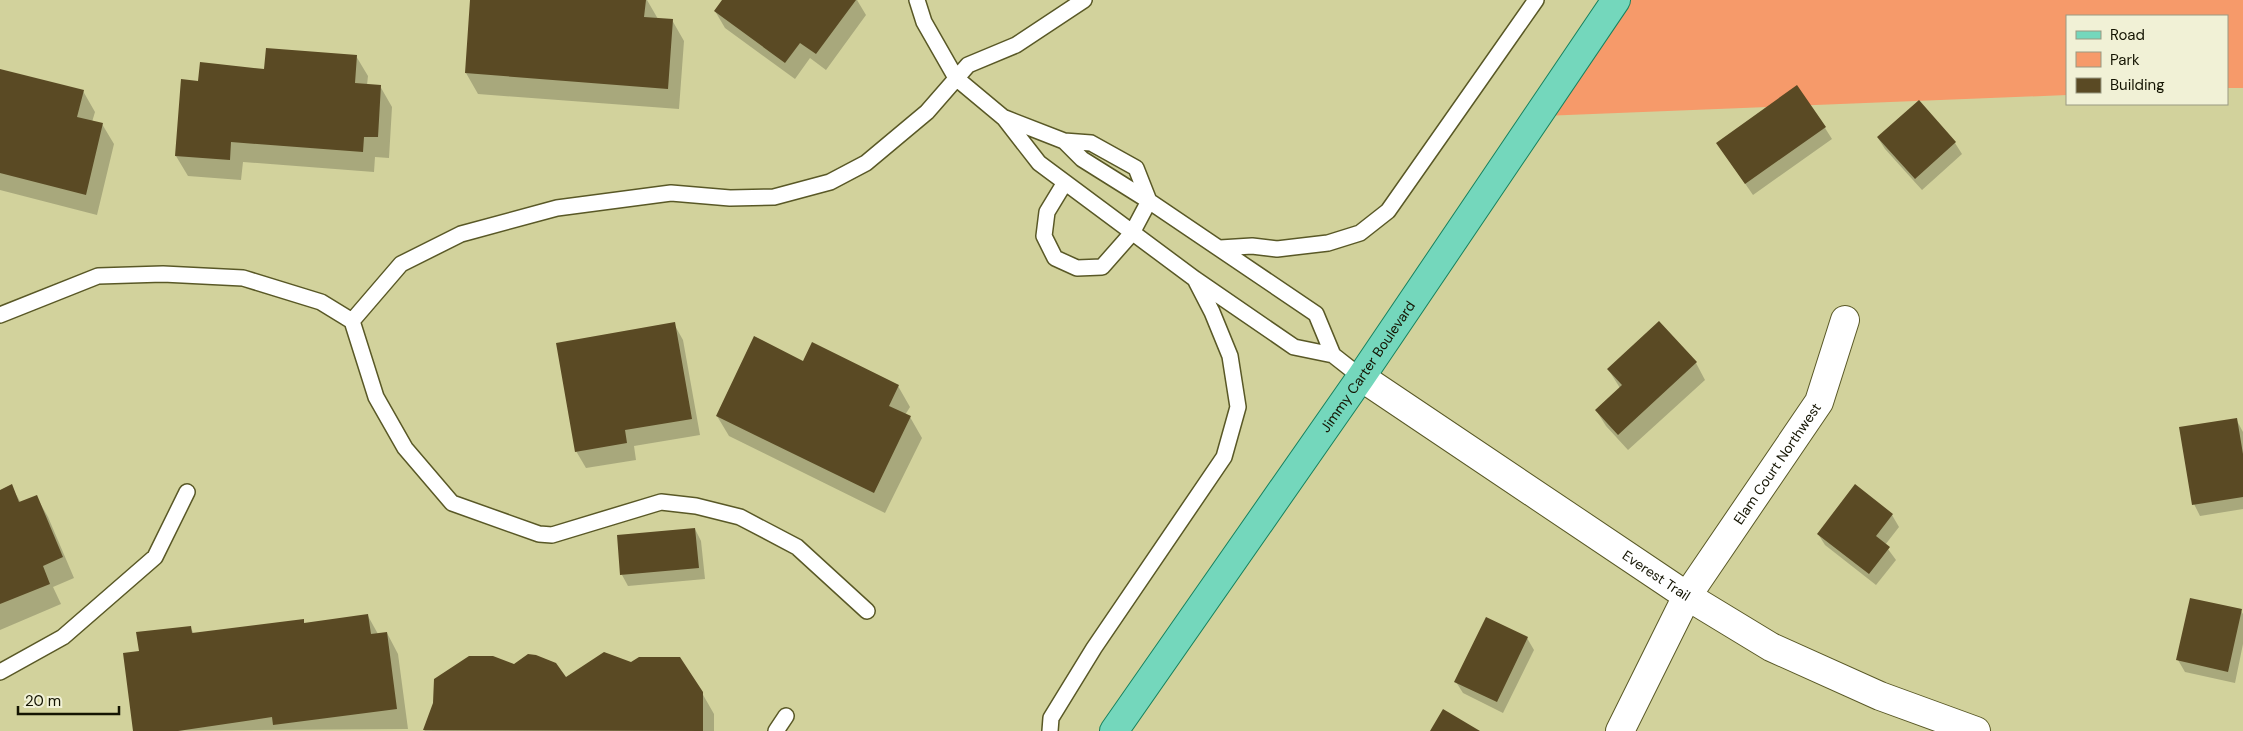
<svg xmlns="http://www.w3.org/2000/svg" width="2243" height="731" font-family="'DM Sans',sans-serif">
<style>
.green{fill:#f69a6a}
.shadow{fill:#0003}
.building{fill:#5a4a24}
.lines{fill:none;stroke-linecap:round;stroke-linejoin:round}
.service-casing{stroke:#595826;stroke-width:18}
.minor-casing{stroke:#595826;stroke-width:30}
.primary-casing{stroke:#17825e;stroke-width:30}
.service{stroke:#fff;stroke-width:15}
.minor{stroke:#fff;stroke-width:28}
.primary{stroke:#74d7bc;stroke-width:28}
.labels{text-anchor:middle;dominant-baseline:central;stroke-width:5;stroke-linejoin:round;paint-order:stroke}
.street-label{font-size:14px;fill:#141402;stroke:#f1f1d6}
</style>
<rect width="100%" height="100%" fill="#d2d29c"/>
<!-- green -->
<path class="green" d="M1604,0H2243V88H2227V16H2067V95L1520,117Z"/>
<!-- shadow -->
<path class="shadow" d="M472,0H647L658,19L672,20L684,41L679,109L478,94L466,73Z
M723,0H857L866,15L826,70L810,58L795,79L725,28L715,11Z
M356,56L368,76L367,85L380,86L392,107L389,158L375,157L374,172L243,162L241,180L188,176L176,156L200,82Z
M0,71L83,91L95,112L92,122L102,124L114,144L97,215L0,190Z
M1825,128L1832,139L1753,195L1717,143Z
M1878,138L1955,143L1962,154L1922,190L1885,149Z
M674,324L683,340L700,435L634,446L636,460L586,468L576,451Z
M804,362L898,386L910,407L905,415L910,417L922,438L885,513L729,436L717,416Z
M1696,363L1705,380L1628,450L1606,426L1596,410L1620,388L1608,369Z
M2236,419L2243,432V509L2200,516L2194,504Z
M11,486L21,503L36,496L48,517L74,578L53,587L61,604L0,630V491Z
M1892,515L1899,527L1885,545L1896,560L1876,585L1825,545L1818,534Z
M695,529L701,541L705,579L628,586L622,575Z
M2241,611L2243,614V644L2235,683L2185,672L2178,660Z
M368,616L378,634L387,633L398,654L408,729L134,731L140,652L190,627L194,634L303,621L305,624Z
M1486,619L1527,638L1534,650L1503,713L1463,693L1456,682Z
M514,665L566,678L702,693L714,714V731H425L424,730Z"/>
<!-- building -->
<path class="building" d="M470,0H646L644,17L673,19L668,89L465,73Z
M722,0H856L816,54L800,43L785,63L714,11Z
M266,48L357,55L355,83L381,85L378,137H364L363,152L231,142L230,160L175,156L181,79L198,81L200,62L264,69Z
M0,69L84,90L77,117L103,123L86,195L0,173Z
M1797,85L1826,127L1745,184L1716,143Z
M1919,100L1956,142L1915,179L1877,137Z
M1659,321L1697,362L1618,435L1595,410L1622,385L1607,369Z
M675,322L692,419L625,430L627,443L575,452L556,343Z
M754,336L803,361L812,342L899,385L889,406L911,416L874,493L716,416Z
M2237,418L2243,454V497L2192,505L2179,427Z
M12,484L19,502L37,495L63,557L43,566L50,584L0,604V490Z
M1855,484L1893,514L1876,536L1890,547L1869,574L1817,534Z
M695,528L699,568L620,575L617,535Z
M2190,598L2242,609L2228,672L2176,660Z
M368,614L371,634L387,632L397,709L273,725L272,717L178,731H133L123,653L139,651L136,632L191,626L192,633L304,619V623Z
M1486,617L1528,637L1497,702L1454,682Z
M604,652L631,662L639,657H680L703,692V731L423,730L433,703L434,679L469,656H493L514,664L528,654L536,655L556,663L566,677Z
M1443,709L1480,731H1430Z"/>
<g class="lines">
<!-- service casing -->
<g class="service-casing">
<path id="service" d="M917,0L924,22L956,78L1004,118L1039,163L1195,279L1294,347L1333,355L1361,377
M1005,118L1064,141L1091,143L1136,168L1149,201L1316,314L1333,355
M1064,141L1082,159L1149,201L1132,233L1102,267L1077,268L1055,258L1044,236L1047,212L1064,184
M1220,248L1252,246L1277,249L1328,243L1360,233L1388,211L1536,0
M0,315L98,276L163,274L243,278L321,302L352,321L376,397L405,448L452,503L539,534L552,535L661,502L696,506L740,517L797,547L867,611
M352,321L401,264L461,234L557,208L671,193L730,198L774,197L830,182L866,163L927,112L968,65L1016,45L1084,0
M0,672L63,637L155,557L187,492
M776,731L786,716
M1050,731L1051,718L1094,648L1224,457L1238,407L1230,356L1212,312L1196,281"/>
</g>
<!-- minor casing -->
<g class="minor-casing">
<g id="minor">
<path id="s1" d="M1361,377L1687,596L1771,647L1880,696L1976,731"/>
<path id="s2" d="M1620,731L1687,596L1819,402L1845,320"/>
</g>
</g>
<!-- primary casing -->
<g class="primary-casing">
<g id="primary">
<path id="s3" d="M1114,731L1361,377L1616,0"/>
</g>
</g>
<!-- service -->
<use href="#service" class="service"/>
<!-- minor -->
<use href="#minor" class="minor"/>
<!-- primary -->
<use href="#primary" class="primary"/>
</g>
<g class="labels">
<!-- street labels -->
<g class="street-label">
<text stroke="none"><textPath href="#s3" startOffset="444">Jimmy Carter Boulevard</textPath></text>
<text stroke="none"><textPath href="#s2" startOffset="311">Elam Court Northwest</textPath></text>
<text stroke="none"><textPath href="#s1" startOffset="356">Everest Trail</textPath></text>
</g>
</g>
<!-- legend -->
<rect x="2066" y="15" width="162" height="90" fill="#f1f1d6" stroke="#999981"/>
<rect x="2076" y="31" width="25" height="8" fill="#74d7bc" stroke="#999981"/>
<text x="2110" y="40" font-size="15" fill="#141402">Road</text>
<rect x="2076" y="52" width="25" height="15" fill="#f69a6a" stroke="#999981"/>
<text x="2110" y="65" font-size="15" fill="#141402">Park</text>
<rect x="2076" y="78" width="25" height="15" fill="#5a4a24" stroke="#999981"/>
<text x="2110" y="90" font-size="15" fill="#141402">Building</text>
<!-- scale -->
<path d="M18 706v8h101v-8" fill="none" stroke="#141402" stroke-width="2.5"/>
<text x="25" y="706" font-size="15" fill="#141402" stroke="#f1f1d6" stroke-width="4" paint-order="stroke">20 m</text>
</svg>
